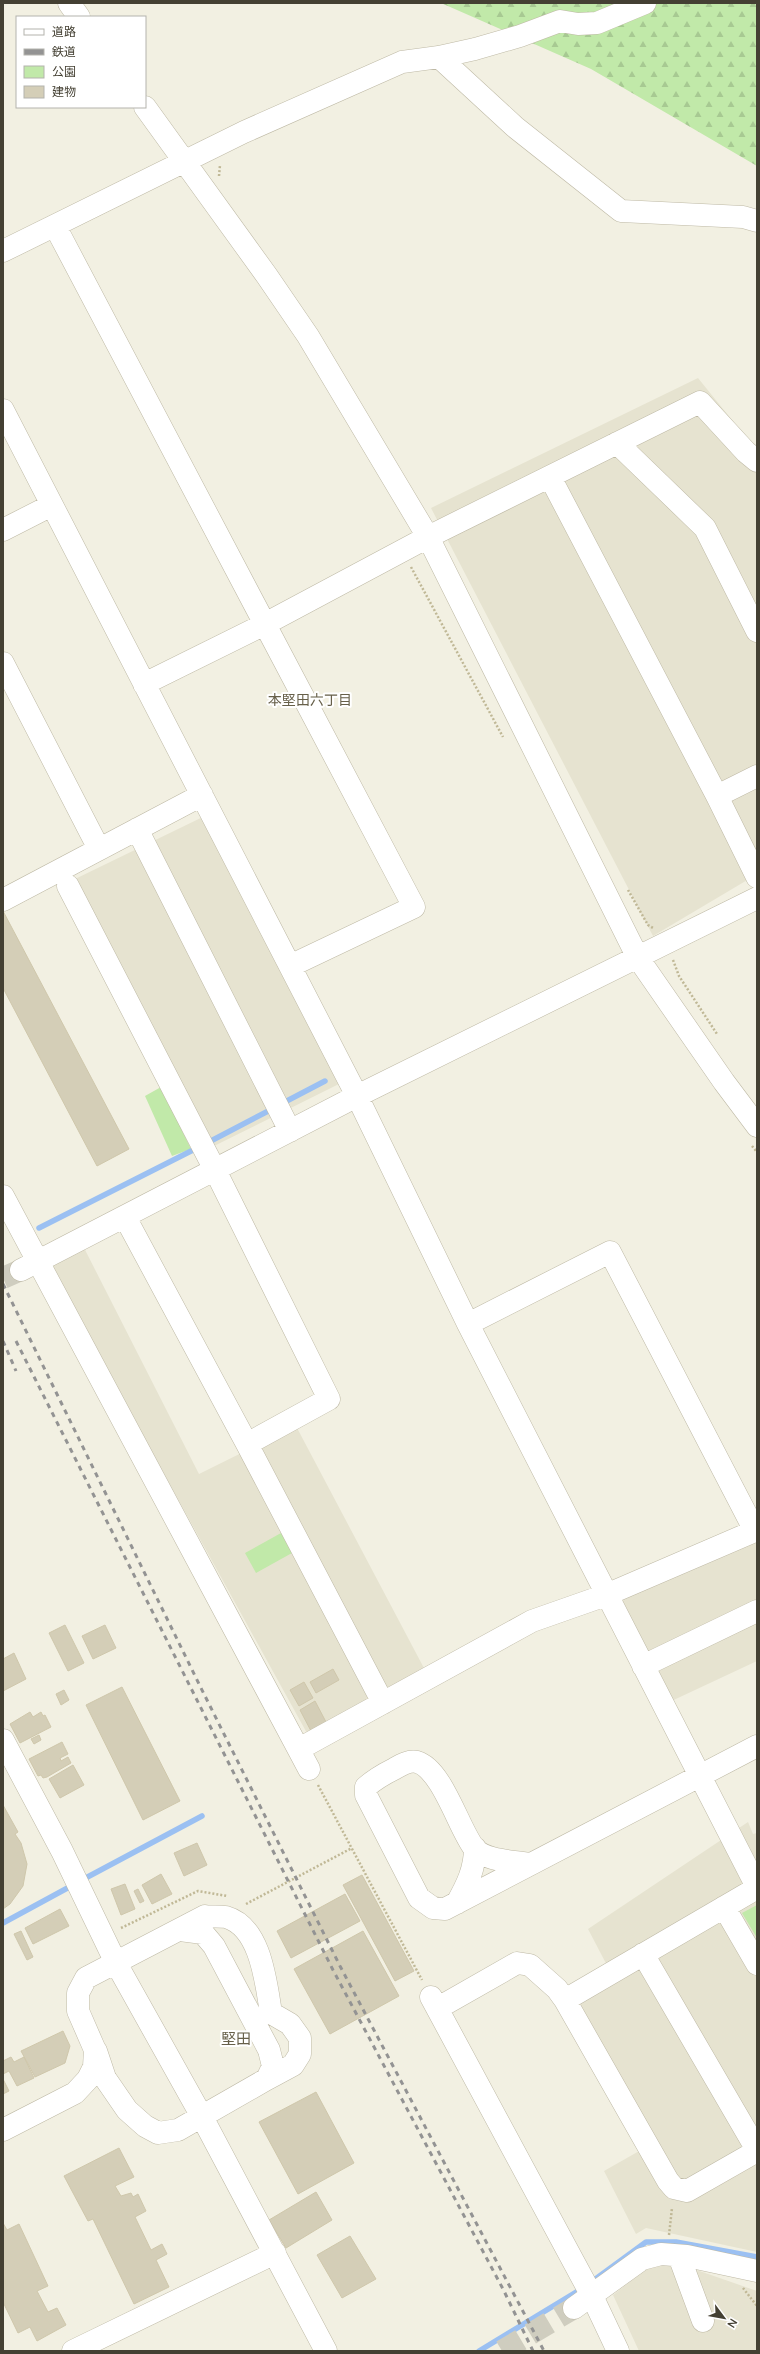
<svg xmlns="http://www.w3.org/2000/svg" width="760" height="2354" font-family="'Nunito Sans','Noto Sans JP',sans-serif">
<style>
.residential{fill:#e6e3d0}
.green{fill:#c1e9a9}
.forest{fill:url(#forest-firs)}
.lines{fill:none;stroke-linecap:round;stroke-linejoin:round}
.stream{stroke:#9bc0f2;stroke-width:5.5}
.building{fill:#d4ceb7;stroke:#cfc7ab}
.minor-tunnel{stroke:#cfcdbf;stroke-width:22;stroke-dasharray:22 11;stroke-linecap:butt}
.minor-casing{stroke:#beb9a5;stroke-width:23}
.path{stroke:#c0b896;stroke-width:2.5;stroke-dasharray:2 2;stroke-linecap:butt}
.minor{stroke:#fff;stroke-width:22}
.rail{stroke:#939393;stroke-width:3;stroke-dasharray:5 5;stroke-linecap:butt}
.labels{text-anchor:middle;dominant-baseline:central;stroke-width:4;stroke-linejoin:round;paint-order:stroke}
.neighbourhood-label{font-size:14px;fill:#67604a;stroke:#fff}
.quarter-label{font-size:15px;fill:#67604a;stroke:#fff}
</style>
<defs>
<pattern id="forest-firs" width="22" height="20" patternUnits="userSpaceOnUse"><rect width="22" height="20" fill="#c1e9a9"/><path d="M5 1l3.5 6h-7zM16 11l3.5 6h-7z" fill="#a7c992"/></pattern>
</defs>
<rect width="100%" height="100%" fill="#f2f0e2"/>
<!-- residential -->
<path class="residential" d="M698,378L757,451V890L749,879L653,936L431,508Z
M211,813L349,1079L212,1147L73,880Z
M79,1238L199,1474L296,1426L425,1670L308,1735L44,1256Z
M757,1520V1661L663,1705L606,1595Z
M748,1822L753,1834L757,1833V2252L646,2228L636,2234L604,2171L648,2146L565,2000L611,1973L588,1929Z
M666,2264L688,2267L757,2291V2351H639L613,2295L650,2266Z"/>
<!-- green -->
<path class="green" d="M161,1087L191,1149L172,1156L145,1096Z
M281,1533L292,1553L256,1573L245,1553Z
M757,1905V1938L742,1913Z"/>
<!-- forest -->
<path class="forest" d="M441,3H757V166L591,69Z"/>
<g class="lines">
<!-- stream -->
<path class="stream" d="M281,1104L325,1081
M207,1143L274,1108
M39,1228L199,1147
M80,1881L202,1816
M3,1923L73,1885
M590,2283L646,2242H676L757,2257
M479,2351L583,2288"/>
</g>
<!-- building -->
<path class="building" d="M3,911L129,1149L97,1166L3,988Z
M65,1625L84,1663L68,1671L49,1633Z
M105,1625L116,1648L93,1659L82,1636Z
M14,1653L26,1679L3,1691V1659Z
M333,1669L339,1680L316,1693L310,1682Z
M304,1682L313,1698L299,1706L290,1690Z
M122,1687L180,1801L143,1820L86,1705Z
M64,1690L69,1700L61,1705L56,1694Z
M315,1701L326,1722L311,1731L300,1710Z
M30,1712L33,1717L41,1712L43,1716L45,1715L51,1727L20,1743L10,1724Z
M39,1735L41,1740L34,1744L31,1739Z
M62,1742L68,1754L60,1758L61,1761L68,1757L71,1763L47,1777L43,1778L41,1775L38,1776L29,1759Z
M73,1765L84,1785L60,1798L49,1779Z
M3,1805L18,1832L15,1834L21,1843L27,1864L23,1886L10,1904L3,1909Z
M197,1843L207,1865L184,1876L174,1853Z
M161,1874L172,1894L152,1904L142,1885Z
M362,1875L414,1971L395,1981L343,1885Z
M125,1884L135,1909L121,1915L111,1889Z
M138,1889L144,1901L140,1903L134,1891Z
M345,1894L360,1921L291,1958L277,1931Z
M60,1909L69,1926L33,1944L25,1928Z
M21,1931L33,1957L27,1960L14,1934Z
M363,1931L399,1996L330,2034L294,1969Z
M63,2031L70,2046L65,2063L35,2077L21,2051Z
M11,2057L14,2062L24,2057L34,2078L17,2086L9,2071L3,2074V2061Z
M3,2079L9,2091L3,2094Z
M316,2092L354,2163L298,2194L259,2122Z
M119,2148L134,2177L115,2186L121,2196L131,2193L133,2197L138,2194L146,2211L135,2217L151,2250L162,2244L167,2254L156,2260L169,2287L134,2304L93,2219L88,2221L64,2176Z
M316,2192L332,2220L286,2248L269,2220Z
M3,2223L7,2230L19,2224L48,2286L37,2291L48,2312L57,2308L66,2325L37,2341L30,2327L18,2333L3,2302Z
M350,2236L376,2279L342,2298L317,2255Z"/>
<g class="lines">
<!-- minor-tunnel -->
<path class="minor-tunnel" d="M3,1278L21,1270
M502,2351L574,2308"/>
<!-- minor casing -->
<g class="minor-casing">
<path id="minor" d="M69,3L79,17
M439,57L515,127L621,211L743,217L757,221
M145,107L267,276L308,336L428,537L638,958L724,1082L757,1126
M55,226L414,907L290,966
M3,251L244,132L402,62L439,57L475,49L520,36L560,21L578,24L597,23L645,3
M3,410L357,1096L468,1324L757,1887
M617,443L705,528L757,631
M550,477L717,796L757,877
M3,530L52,505
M3,663L99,849
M144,684L265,624L428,537L700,402L746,452L757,461
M717,796L757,776
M137,829L290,1131
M68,886L215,1170L329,1399L247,1444
M3,900L202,795
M3,1196L309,1769
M125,1217L247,1444L383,1703
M21,1270L357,1096L757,898
M468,1324L610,1252L755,1531
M643,1666L757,1611
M3,1740L62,1851L116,1963L201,2115L326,2351
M299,1749L532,1621L606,1595L757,1530
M529,1864C513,1861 485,1861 474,1848C459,1829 442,1769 417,1762C409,1760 401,1765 394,1769C384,1774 375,1779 366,1787V1795L419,1898L433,1908L445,1909L757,1746
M457,1903C467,1885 475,1869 475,1848
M724,1907L757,1964
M643,1954L757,2150
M431,1997L592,2296L618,2351
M565,2000L757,1888
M438,2008L517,1963L530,1965L557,1989L565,2000L668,2181L674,2188L687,2191L757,2151
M96,2051L105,2078L127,2110L145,2126L158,2133L178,2130L267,2079L273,2066L269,2050L214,1946L203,1933L180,1930
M3,2130L75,2093L88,2079L94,2067L95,2050L78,2011V1993L86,1978L205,1916C211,1917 220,1916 226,1917C261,1927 266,1983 271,2013L290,2024L300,2038V2054L293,2065L267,2079
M679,2256L703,2321
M574,2308L642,2259L661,2254L687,2256L757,2271
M73,2351L275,2253"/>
</g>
<!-- path -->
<path class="path" d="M219,176L220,165
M411,567L503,737
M628,890L648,925L653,928
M673,960L679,976L717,1034
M752,1146L757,1152
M318,1785L422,1980
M246,1904L352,1848
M121,1928L198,1891L227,1896
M669,2235L672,2208
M743,2288L757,2306"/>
<!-- minor -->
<use href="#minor" class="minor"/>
<!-- rail -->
<path class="rail" d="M3,1284L200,1686L340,1966L544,2351
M3,1341L16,1371
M16,1341L333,1970L503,2289L533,2351"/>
</g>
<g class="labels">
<!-- neighbourhood labels -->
<g class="neighbourhood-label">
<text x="310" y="700">本堅田六丁目</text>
</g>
<!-- quarter labels -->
<g class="quarter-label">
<text x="236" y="2039">堅田</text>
</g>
</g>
<!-- border -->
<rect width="760" height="2354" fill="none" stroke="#444033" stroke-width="8"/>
<!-- legend -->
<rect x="16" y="16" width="130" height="92" fill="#ffffff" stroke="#b4b3ad"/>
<rect x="24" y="29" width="20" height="6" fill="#ffffff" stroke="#b4b3ad"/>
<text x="52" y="36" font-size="12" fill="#444033">道路</text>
<rect x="24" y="49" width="20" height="6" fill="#939393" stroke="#b4b3ad"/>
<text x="52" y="56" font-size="12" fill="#444033">鉄道</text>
<rect x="24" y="66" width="20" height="12" fill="#c1e9a9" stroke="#b4b3ad"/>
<text x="52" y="76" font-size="12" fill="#444033">公園</text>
<rect x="24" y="86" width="20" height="12" fill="#d4ceb7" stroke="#b4b3ad"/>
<text x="52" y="96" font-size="12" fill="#444033">建物</text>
<!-- north arrow -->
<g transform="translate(724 2318) rotate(122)" stroke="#ffffff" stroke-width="3" paint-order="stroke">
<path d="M0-3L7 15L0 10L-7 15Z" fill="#444033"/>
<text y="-6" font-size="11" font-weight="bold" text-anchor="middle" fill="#444033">N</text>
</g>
</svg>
